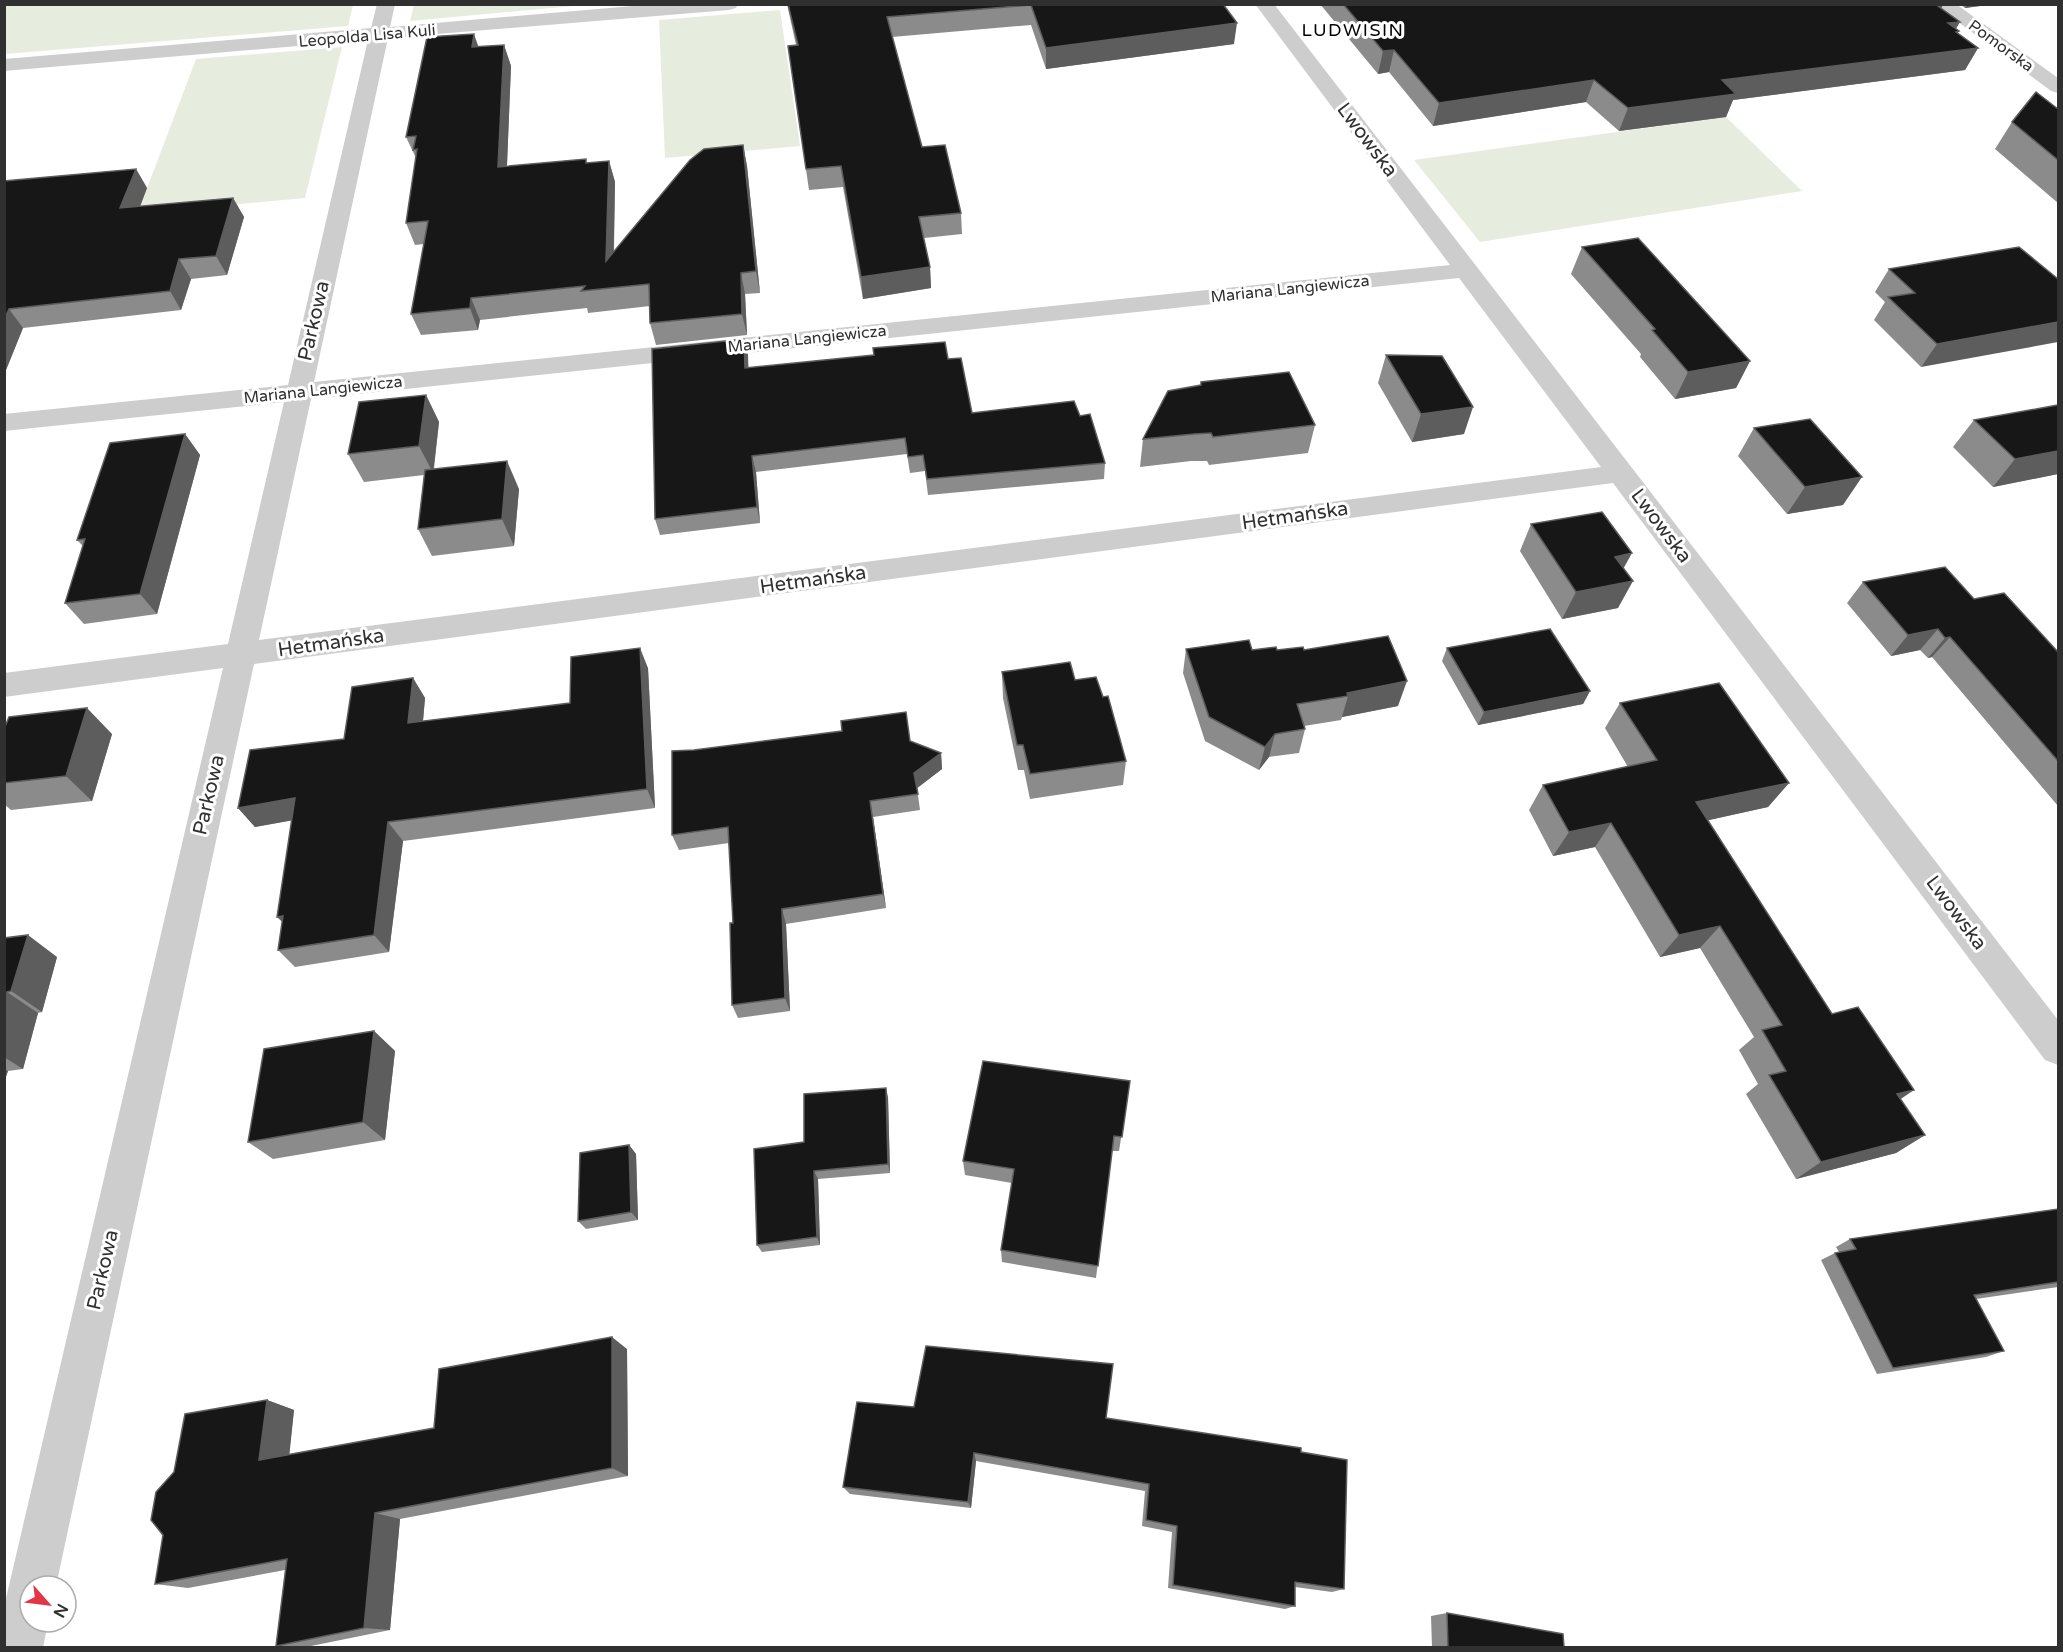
<svg xmlns="http://www.w3.org/2000/svg" width="2063" height="1652" font-family="'Varela Round',sans-serif">
<style>
.green{fill:#e6edde}
.lines{fill:none;stroke-linecap:round;stroke-linejoin:round}
.street{fill:#cdcdcd;fill-rule:evenodd}
.wall{fill:#8b8b8b}
.shaded-wall{fill:#5d5d5d}
.building{fill:#171717;stroke:#5d5d5d;stroke-width:1.5}
.labels{text-anchor:middle;dominant-baseline:central;stroke-width:6;stroke-linejoin:round;paint-order:stroke}
.far-street-label{font-size:16px;fill:#303030;stroke:#fff}
.far-neighbourhood-label{font-size:18px;letter-spacing:1.5px;fill:#000;stroke:#fff}
.street-label{font-size:20px;fill:#303030;stroke:#fff}
</style>
<rect width="100%" height="100%" fill="#fff"/>
<!-- green -->
<path class="green" d="M5,4H353V5L348,26L5,54Z
M414,5V4L584,5L410,21Z
M780,10L800,146L665,158L659,20Z
M342,47L305,198L175,210L135,220L196,59Z
M1726,117L1802,191L1480,242L1414,160Z"/>
<g class="lines">
<!-- street -->
<path class="street" d="M377,4H395L390,27L656,4H738L736,8L729,10L388,38L314,382L1450,265L1255,4H1274L2058,1020V1065L2045,1060L1613,483L254,664L56,1586H30V1622H48L43,1648H4V1607L223,668L4,697V673L228,644L284,402L4,431V414L288,385L368,40L4,71V59L371,28ZM1459,278L1601,467L259,640L311,399Z
M1934,4H1956L2058,78V93L2051,91Z"/>
</g>
<!-- wall -->
<path class="wall" d="M787,4H1223L1234,44L1046,69L1031,25L892,37L922,147L961,213L962,234L924,238L930,267L931,288L863,299L843,187L809,190L788,46L796,45Z
M1320,4H1943L1941,9L1956,29L1958,33L1978,48L1965,70L1733,100L1726,117L1619,131L1586,102L1433,126L1389,72L1378,74Z
M1960,4H1995L1965,8Z
M504,45L511,66L507,166L587,163L609,161L615,182L614,252L743,145L747,166L760,293L745,294L747,335L656,345L650,323V306L588,313L587,308L480,320L478,330L421,335L411,314L424,244L415,245L406,223L416,158L406,137L478,47Z
M2058,109V203L1995,149L2012,122Z
M136,169L147,188L140,207L233,198L244,217L227,275L191,279L181,310L23,328L6,370L4,371V181Z
M1582,247L1750,361L1736,388L1675,399L1640,357L1641,354L1571,274Z
M2019,247L1921,367L1874,320L1885,302L1875,292L1889,269Z
M744,339L748,355V368L948,359L972,413L1080,416L1105,463L1104,479L928,495L925,471L910,473L907,454L756,472L760,523L660,535L655,519Z
M1386,355L1464,434L1412,442L1378,383Z
M1168,391L1315,425L1308,453L1209,465L1207,461H1191L1140,467L1143,439Z
M426,395L439,422L434,469L519,489L514,546L432,556L418,529L424,475L364,482L348,454Z
M2058,405V474L1993,487L1953,447L1974,420Z
M1754,428L1843,505L1787,514L1738,456Z
M185,434L200,455L157,614L84,624L65,603L83,546L77,540Z
M1531,524L1624,568L1618,608L1562,619L1520,551Z
M1863,582L1974,599L2058,652V806L1932,657L1928,658L1920,650L1891,656L1847,603Z
M1447,648L1590,691L1583,704L1478,725L1442,661Z
M1186,649L1304,650L1398,706L1342,717L1341,720L1304,726L1305,729L1299,753L1269,757L1259,770L1205,741L1183,673Z
M648,668L655,808L403,841L389,952L295,967L278,950L282,922L292,820L255,827L238,808L344,739L413,678L425,698L423,721L570,703Z
M1002,672L1075,680L1103,697L1126,761L1123,785L1030,799L1024,770H1018L1003,698Z
M1620,703L1789,783L1768,807L1708,820L1832,1014L1900,1099L1925,1135L1896,1153L1796,1179L1746,1094L1758,1084L1739,1050L1754,1037L1700,948L1660,957L1595,847L1553,856L1529,810L1543,785L1628,767L1605,728Z
M4,729L112,734L92,801L11,810L4,804Z
M910,741L941,753L942,769L917,788L920,810L873,817L886,908L786,924L790,1011L738,1018L732,1005L733,923L729,843L679,850L672,835L694,750Z
M4,938L57,957L42,1012L38,1013L23,1069L8,1071L4,1082Z
M374,1031L395,1051L385,1140L273,1159L248,1142Z
M1130,1081L1119,1151H1112L1096,1278L1002,1262L1001,1250L1012,1183L965,1175L963,1161Z
M888,1097L890,1173L818,1179L820,1245L762,1252L757,1245L804,1142Z
M629,1145L636,1154L638,1220L586,1229L578,1221Z
M2058,1209V1287L1976,1299L2004,1351L1986,1357L1877,1374L1821,1260L1835,1253L1839,1252L1836,1247L1850,1239Z
M627,1349L628,1476L400,1519L390,1630L306,1647L276,1646L285,1570L188,1588L155,1584L267,1400L294,1410L289,1454L434,1428Z
M914,1407L1106,1418L1301,1452L1344,1589L1332,1592L1295,1587V1606L1285,1609L1168,1588L1172,1532L1142,1526L1145,1491L976,1461L971,1508L850,1494L843,1487Z
M1447,1613L1564,1647H1432L1431,1616Z"/>
<!-- shaded-wall -->
<path class="shaded-wall" d="M1913,4H1943L1940,11Z
M1967,4H1995L1965,8Z
M1960,22L1947,44L1948,23Z
M1237,23L1234,44L1046,69V48Z
M1959,31L1948,51L1978,48L1965,70L1733,100L1726,117L1619,131L1628,108L1722,80Z
M474,34L481,54L472,47Z
M504,45L511,66L506,188L498,167Z
M1394,50L1389,72L1378,74L1383,51Z
M1594,80L1586,102L1433,126L1439,103Z
M743,145L747,166L760,293L756,271Z
M609,161L615,182L613,282L606,261Z
M136,169L147,188L132,227L120,208Z
M233,198L244,217L227,275L216,256Z
M179,259L191,279L181,310L170,291Z
M930,267L931,288L863,299L861,277Z
M741,273L745,294L747,335L742,314Z
M471,298L480,320L478,330L470,308Z
M9,309L23,328L6,370L4,368V320Z
M2058,322V342L1921,367L1937,344Z
M744,339L748,355L749,384L745,368Z
M1750,361L1736,388L1675,399L1688,372Z
M426,395L439,422L433,473L419,446Z
M1473,407L1464,434L1412,442L1421,414Z
M185,434L200,455L157,614L140,594Z
M2058,451V474L1993,487L2015,459Z
M752,456L756,472L760,523L757,507Z
M507,461L519,489L514,546L502,519Z
M1862,477L1843,505L1787,514L1805,487Z
M1632,553L1617,580L1615,557Z
M1633,581L1618,608L1562,619L1576,592Z
M1938,629L1920,650L1891,656L1908,635Z
M1950,637L1932,657L1928,658L1945,638Z
M640,648L648,668L655,808L647,789Z
M413,678L425,698L421,743L408,723Z
M1407,681L1398,706L1342,717L1348,696L1347,693Z
M1590,691L1583,704L1478,725L1484,712Z
M87,708L112,734L92,801L66,776Z
M1275,734L1269,757L1259,770L1265,747Z
M941,753L942,769L916,789L914,773Z
M1789,783L1768,807L1678,827L1696,802Z
M295,798L311,817L255,827L238,808Z
M870,801L873,817L886,908L883,894Z
M388,822L403,841L389,952L374,935Z
M1611,823L1595,847L1553,856L1569,832Z
M782,909L786,924L790,1011L785,998Z
M283,916L295,934L277,917Z
M1720,926L1700,948L1660,957L1679,935Z
M28,935L57,957L42,1012L11,991Z
M7,992L38,1013L23,1069L4,1057V1000Z
M374,1031L395,1051L385,1140L363,1122Z
M4,1069L8,1071L4,1082Z
M886,1088L888,1097L890,1173L888,1164Z
M1914,1090L1886,1109L1897,1094Z
M1925,1135L1896,1153L1796,1179L1821,1162Z
M629,1145L636,1154L638,1220L631,1212Z
M814,1171L818,1179L820,1245L817,1237Z
M612,1337L627,1349L628,1476L612,1468Z
M267,1400L294,1410L288,1468L259,1460Z
M974,1453L976,1461L971,1508L968,1502Z
M375,1513L400,1519L390,1630L364,1628Z"/>
<!-- building -->
<path class="building" d="M788,4H1223L1237,23L1046,48L1031,5L887,17L922,147L945,145L961,213L919,217L930,267L861,277L841,166L806,169L788,46L798,45Z
M1343,4H1935L1960,22L1948,23L1959,31L1956,32L1978,48L1722,80L1736,94L1628,108L1594,80L1439,103L1394,50L1383,51Z
M474,34L472,47L504,45L498,167L586,159V163L609,161L606,261L690,160L704,149L743,145L756,271L741,273L742,314L650,323L649,284L581,291L585,286L471,298L470,308L411,314L428,221L406,223L417,149L413,150L416,136L406,137L427,37Z
M2036,92L2058,109V160L2012,122Z
M136,169L120,208L233,198L216,256L179,259L170,291L9,309L4,320V181Z
M1638,238L1750,361L1688,372L1652,330L1655,329L1582,247Z
M2019,247L2058,279V322L1937,344L1888,297L1915,293L1889,269Z
M744,339L745,368L874,355L873,348L945,342L948,359L961,358L972,413L1074,401L1080,416L1090,414L1105,463L927,479L923,455L908,457L905,438L752,456L757,507L655,519L652,349Z
M1386,355L1442,356L1473,407L1421,414Z
M1289,372L1315,425L1213,437L1211,433L1194,434L1143,439L1168,391L1201,385V382Z
M426,395L419,446L348,454L359,402Z
M2058,405V451L2015,459L1974,420Z
M1810,419L1862,477L1805,487L1754,428Z
M185,434L140,594L65,603L85,539L77,540L110,443Z
M507,461L502,519L418,529L425,470Z
M1602,512L1632,553L1615,557L1633,581L1576,592L1531,524Z
M1945,567L1974,599L2004,593L2058,652V761L1950,637L1945,638L1938,629L1908,635L1863,582Z
M1550,629L1590,691L1484,712L1447,648Z
M1388,636L1407,681L1347,693L1348,696L1297,704L1305,729L1275,734L1265,747L1209,717L1186,649L1249,640L1252,650L1276,647L1277,650L1303,647L1304,650Z
M640,648L647,789L388,822L374,935L278,950L283,916L277,917L295,798L238,808L250,750L344,739L352,687L413,678L408,723L570,703L571,657Z
M1070,662L1075,680L1096,677L1103,697L1108,696L1126,761L1030,774L1023,745H1017L1002,672Z
M1719,683L1789,783L1696,802L1832,1014L1858,1007L1914,1090L1897,1094L1925,1135L1821,1162L1769,1075L1786,1071L1762,1030L1782,1025L1720,926L1679,935L1611,823L1569,832L1543,785L1657,760L1620,703Z
M87,708L66,776L4,783V729L9,717Z
M906,712L910,741L941,753L914,773L918,794L870,801L883,894L782,909L785,998L732,1005L730,923H733L728,827L672,835V751L694,750L842,731L841,721Z
M28,935L11,991L7,992L4,1000V938Z
M374,1031L363,1122L248,1142L264,1049Z
M983,1061L1130,1081L1122,1137L1114,1136L1098,1266L1001,1250L1014,1169L963,1161Z
M886,1088L888,1164L814,1171L817,1237L757,1245L754,1149L804,1142V1094Z
M629,1145L631,1212L578,1221L580,1153Z
M2058,1209V1282L1974,1295L2004,1351L1893,1368L1835,1253L1856,1249L1850,1239Z
M612,1337V1468L375,1513L364,1628L276,1646L287,1559L155,1584L163,1535L151,1520L156,1492L174,1472L185,1414L267,1400L259,1460L434,1428L439,1369Z
M926,1346L1113,1364L1106,1418L1301,1448V1452L1347,1460L1344,1589L1295,1582V1606L1173,1585L1177,1526L1146,1520L1149,1484L974,1453L968,1502L843,1487L857,1402L914,1407Z
M1447,1613L1563,1634L1564,1647H1448Z"/>
<g class="labels">
<!-- far-street labels -->
<g class="far-street-label">
<text transform="translate(367 36) rotate(-5)">Leopolda Lisa Kuli</text>
<text transform="translate(2001 46) rotate(36)">Pomorska</text>
<text transform="translate(1290 289) rotate(-6)">Mariana Langiewicza</text>
<text transform="translate(807 339) rotate(-6)">Mariana Langiewicza</text>
<text transform="translate(323 390) rotate(-6)">Mariana Langiewicza</text>
</g>
<!-- far-neighbourhood labels -->
<g class="far-neighbourhood-label">
<text x="1353" y="30">LUDWISIN</text>
</g>
<!-- street labels -->
<g class="street-label">
<text transform="translate(1367 140) rotate(53)">Lwowska</text>
<text transform="translate(314 321) rotate(-77)">Parkowa</text>
<text transform="translate(1295 516) rotate(-8)">Hetmańska</text>
<text transform="translate(1661 526) rotate(53)">Lwowska</text>
<text transform="translate(813 580) rotate(-8)">Hetmańska</text>
<text transform="translate(331 643) rotate(-8)">Hetmańska</text>
<text transform="translate(209 795) rotate(-77)">Parkowa</text>
<text transform="translate(1956 913) rotate(53)">Lwowska</text>
<text transform="translate(103 1270) rotate(-77)">Parkowa</text>
</g>
</g>
<!-- border -->
<rect width="2063" height="1652" fill="none" stroke="#303030" stroke-width="12"/>
<!-- north arrow -->
<g transform="translate(48 1604) rotate(118)"><circle r="28" fill="#ffffff" stroke="#acacac" stroke-width="1.5"/>
<path d="M0-4.5L10 22L0 15L-10 22Z" fill="#e23646"/>
<text y="-9" font-size="16" font-weight="bold" text-anchor="middle" fill="#303030">N</text>
</g>
</svg>
